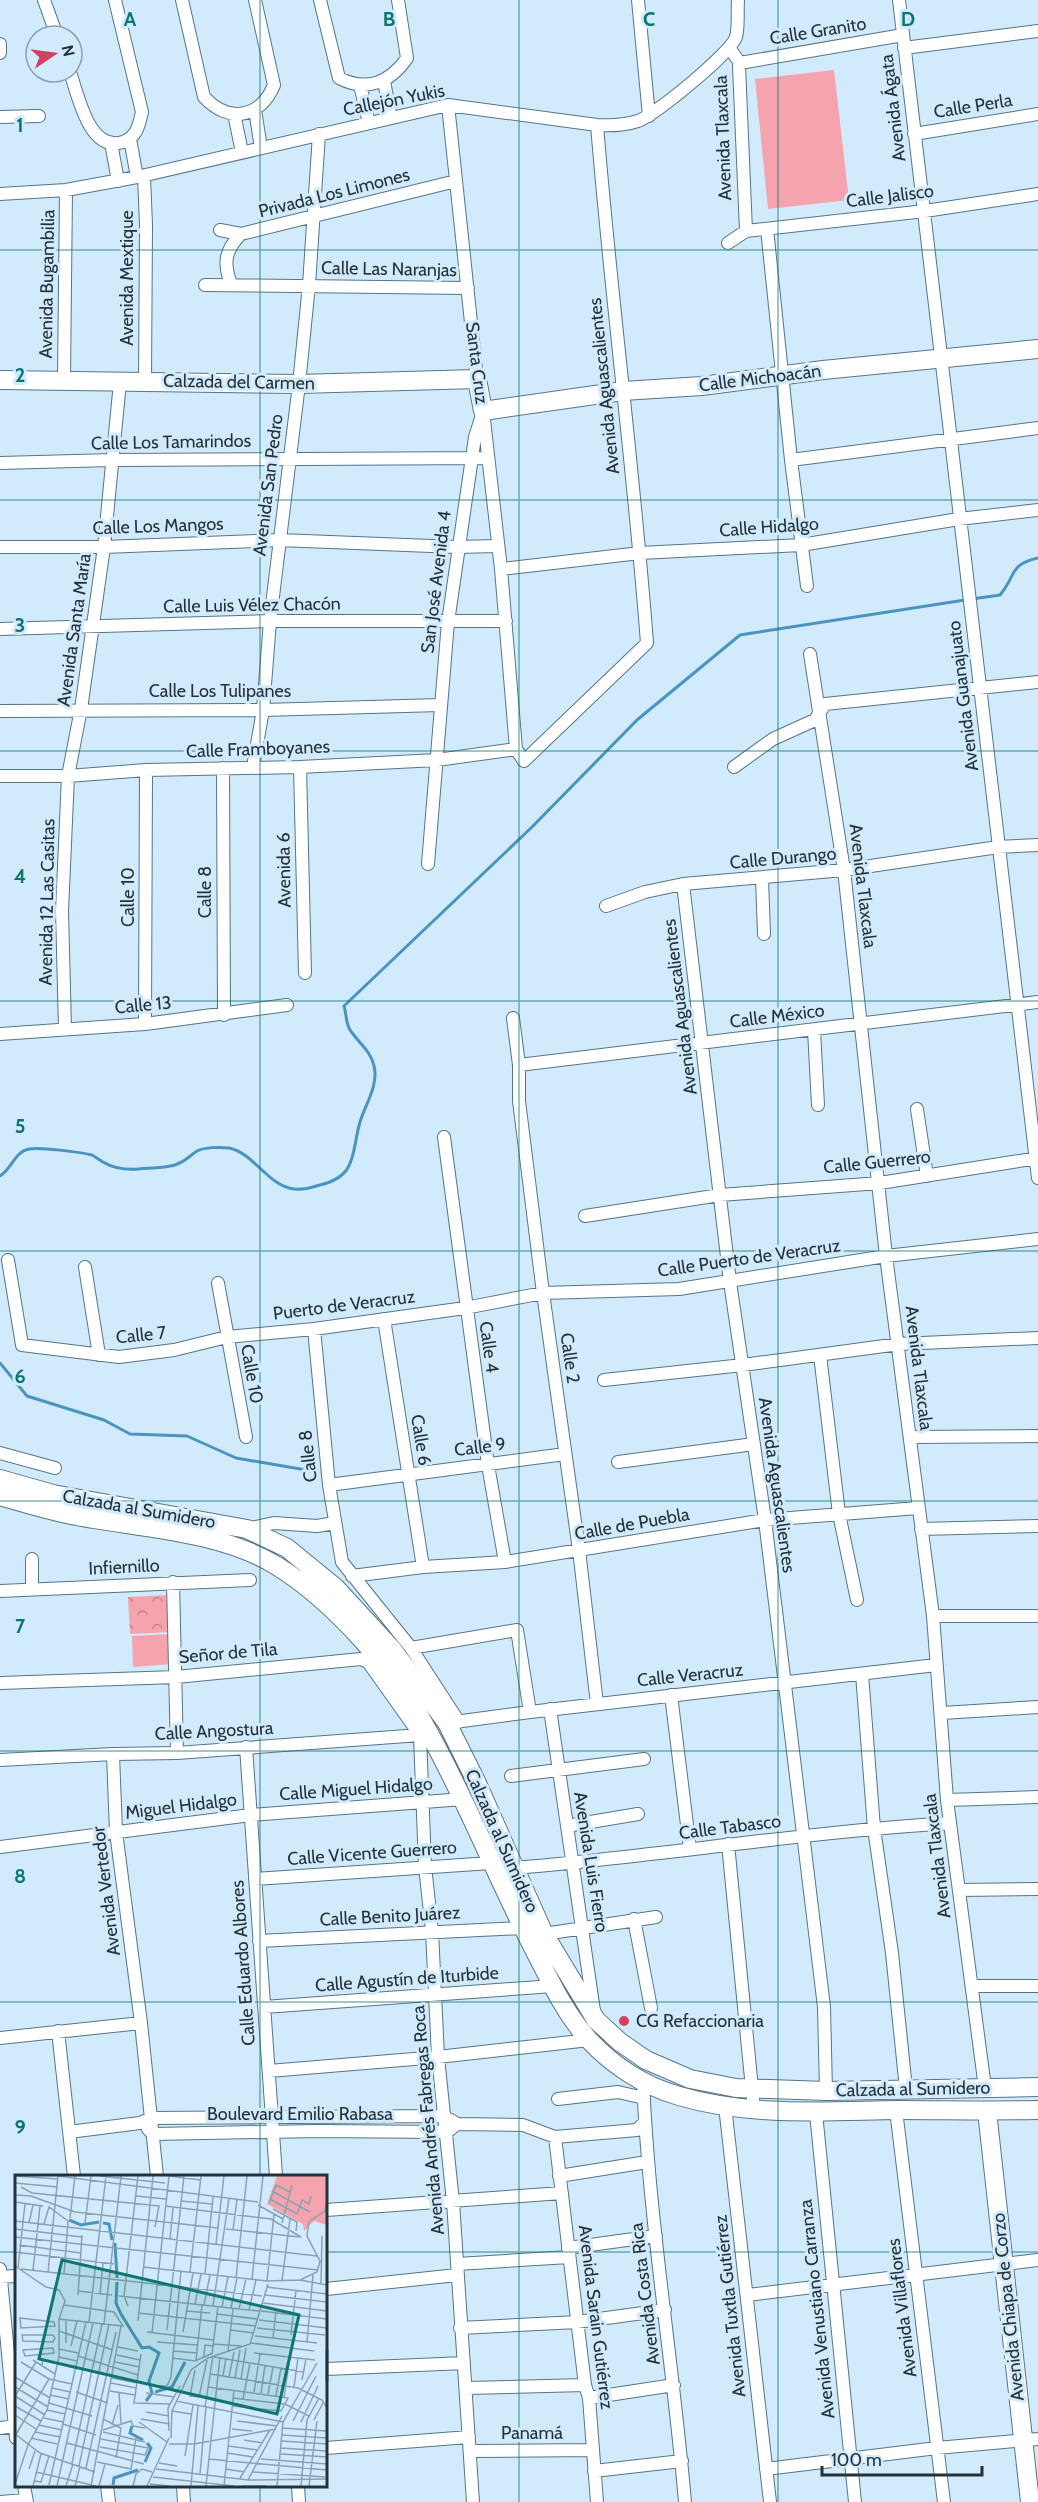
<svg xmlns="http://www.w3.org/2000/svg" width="1038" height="2502" font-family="Cabin,sans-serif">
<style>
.green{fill:#f5a3ad}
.park{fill:url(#park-crowns)}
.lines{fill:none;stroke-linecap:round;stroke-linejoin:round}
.stream{stroke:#4a94c0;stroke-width:3}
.street-casing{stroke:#567487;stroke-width:14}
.secondary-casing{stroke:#567487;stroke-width:20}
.street{stroke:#fff;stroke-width:12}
.secondary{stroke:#fff;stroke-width:18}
.grid{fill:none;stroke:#0f766e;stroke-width:1.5;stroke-opacity:0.55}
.poi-dot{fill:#d14162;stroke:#d1ebfd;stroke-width:2}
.labels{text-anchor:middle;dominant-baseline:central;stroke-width:6;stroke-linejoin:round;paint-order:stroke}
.street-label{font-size:18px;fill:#25323a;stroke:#d1ebfd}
.poi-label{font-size:18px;fill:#25323a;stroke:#d1ebfd;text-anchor:start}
.inset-river{fill:none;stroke:#4a94c0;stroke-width:3}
.inset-road{fill:none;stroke:#8ca1af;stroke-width:1.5}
.view{fill:#0f766e;fill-opacity:0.15;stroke:#0f766e;stroke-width:3}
.inset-edge{fill:none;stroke:#25323a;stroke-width:3}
.grid-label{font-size:20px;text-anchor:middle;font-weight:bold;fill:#0f766e;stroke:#d1ebfd;stroke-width:6;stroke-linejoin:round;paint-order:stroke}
</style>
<defs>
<pattern id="park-crowns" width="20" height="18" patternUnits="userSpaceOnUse" patternTransform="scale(1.5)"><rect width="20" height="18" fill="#f5a3ad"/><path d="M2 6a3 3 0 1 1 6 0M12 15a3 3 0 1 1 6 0" fill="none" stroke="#c6858e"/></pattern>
</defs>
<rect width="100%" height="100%" fill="#d1ebfd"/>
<!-- green -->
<path class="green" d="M834,70L849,200L768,209L755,79Z
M171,1634L173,1664L133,1667L132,1636Z"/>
<!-- park -->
<path class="park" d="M169,1595L171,1632L130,1634L128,1597Z"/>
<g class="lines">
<!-- stream -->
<path class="stream" d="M972,599L1000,595C1017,575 1008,565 1038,558
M0,1176C12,1169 14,1152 29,1149C40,1147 80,1152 92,1155C96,1157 99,1160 103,1162C113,1168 127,1170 139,1169C150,1168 164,1168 175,1165C187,1161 189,1156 197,1151C205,1147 220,1147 229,1148C253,1153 265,1181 289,1188C300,1191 310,1188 320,1185C358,1176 351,1153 360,1122C365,1105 379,1085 374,1066C371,1050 356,1041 349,1028C346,1022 346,1012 344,1006L532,827L637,720L740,635L965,600
M0,1363L27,1396L104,1420L130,1434L187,1436L236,1458L312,1471"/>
<!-- street casing -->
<g class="street-casing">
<path id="street" d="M44,0L57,36
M182,0L204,97C228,123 260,119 274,85L255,0
M320,0L339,78C366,92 390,83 407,58L398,0
M638,0L649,116
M899,0L1038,1178
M0,44V53
M904,48L1038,31
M730,49L740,63L739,66L746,231
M740,63L903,35
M70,72C78,95 89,153 123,142C137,137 139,125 142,112L115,0
M384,81L391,118
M360,85L369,123
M448,105L477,379
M255,110L261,148
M234,114L242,152
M0,117L39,116
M914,134L1038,114
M130,139L137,177
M111,143L118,181
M144,176L146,225L145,381
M0,194L66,190L137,177L448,105L597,125C611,126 625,125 638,121C655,115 731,53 736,37C739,26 737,11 738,0
M767,229L791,460L807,586
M220,230L241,234L456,181
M746,231L925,211L1038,194
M728,243L746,231
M231,284C223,263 225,250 241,234
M205,285L468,288
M64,379L66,190
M483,411L501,569L516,749L524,761L647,643C634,470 611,298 597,125
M791,460L1038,428
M0,463L112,460L487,458
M0,547H104L279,540L457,547L497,546
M501,569L640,553L801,545L959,519L1038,510
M0,629L270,621H506
M810,654L844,870L886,1256L933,1616L947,1800L985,2088
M0,711L263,710L440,705
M253,767L263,710L270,621L299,384L309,285L319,134
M300,767L305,973
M734,767L773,739L815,720L825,704L1038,682
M223,768L224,1015
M0,776H68L146,770L300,767L437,760L516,749
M428,864L448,622L475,437L481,418
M762,878L764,934
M683,884L730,1282L765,1520L824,2007L826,2091
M606,906L645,892L683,884L844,870L998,847L1038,845
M513,1018L519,1065V1101L543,1293L579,1550L597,1704
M145,1024L146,770
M65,1029L62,911L68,776L81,709L104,547L120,382
M814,1030L818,1105
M0,1034L145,1024L287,1005
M519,1065L1038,1002
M917,1109L927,1176
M444,1137L488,1465L505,1562
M585,1216L720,1195L880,1183L1038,1158
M8,1260L22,1345L119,1357L174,1350L227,1337L314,1329L465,1308L543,1293L679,1289L886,1256L1038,1239
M85,1267L99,1355
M218,1283L246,1437
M384,1319L423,1567
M314,1329L329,1485L342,1562L411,1648L459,1722
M820,1355L839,1514L857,1600
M604,1380L743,1365L899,1344L1038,1338
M910,1437L1038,1436
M0,1453L55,1468
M618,1462L754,1444
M329,1485L565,1454
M247,1529L274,1523L317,1526L335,1523
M921,1529L1038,1526
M352,1576L423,1567L505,1562L765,1520L918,1508
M173,1582L177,1753
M32,1589V1559
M0,1591L250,1580
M933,1616H1038
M411,1648L517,1630L530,1712
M862,1674L874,1828L892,1953L906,2089
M0,1683L176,1677L361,1659L368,1662L420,1735L425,1866L432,1931L438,2057L453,2202L473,2502
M671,1695L690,1849
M550,1709L594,2011
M942,1713L1038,1707
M447,1723L530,1712L936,1665
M246,1747L276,2176
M113,1754L116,1832L141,2023L157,2176
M0,1760L113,1754L177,1753L420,1735L424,1732
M511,1776L644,1759
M947,1800L1038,1797
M567,1826L638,1814
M728,1844L754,2109
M0,1847L251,1815L464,1799
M514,1868C660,1856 804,1832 950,1823
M255,1879L491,1863
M959,1890L1038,1889
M634,1919L651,2008
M544,1934L656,1917
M259,1941L522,1928
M972,1986H1038
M264,2007L553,1986
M58,2031L74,2176
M0,2038L141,2023
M269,2071L438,2057L589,2040
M643,2081C649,2222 673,2362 685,2502
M558,2099L618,2092L644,2098
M725,2106L770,2502
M896,2110L944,2502
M816,2113L855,2502
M451,2120L457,2124L523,2125L555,2137L637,2130L645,2122
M148,2129L153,2134L316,2131L447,2132L457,2124
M69,2132L140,2123L152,2118L445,2116
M555,2137L585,2385L589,2398L597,2502
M559,2176L647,2162
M326,2210L562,2193
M568,2248L656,2236
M457,2264L569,2257
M0,2269L16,2438
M0,2277L16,2276
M326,2289L457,2275
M748,2295L1038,2260
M460,2328L577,2322L665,2310
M326,2369L464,2363
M466,2388L585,2385
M589,2398L674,2385
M0,2428L16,2426
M326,2448L469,2437
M470,2451L593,2450
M766,2469L937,2448L1038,2439
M594,2471L682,2461
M24,2486L27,2502
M107,2486L109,2502
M183,2486L184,2502
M298,2486L299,2502
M0,2502L26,2500"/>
</g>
<!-- secondary casing -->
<g class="secondary-casing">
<path id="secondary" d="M0,380L299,384L477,379L483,411L623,391L702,386L823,370L1038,349
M0,1479L53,1494L247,1529L287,1548L336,1588L392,1649L447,1723L476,1781L544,1934L596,2020L620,2042L646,2060L690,2079L736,2088L826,2091L1038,2087
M0,1496C24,1503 47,1510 71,1515C137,1528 219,1530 277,1566C335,1602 397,1673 429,1733C470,1807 500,1886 540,1961C554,1989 568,2017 589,2040C613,2066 645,2086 679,2096C750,2117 825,2111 898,2110C945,2110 991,2111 1038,2110
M987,2111L1030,2502"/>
</g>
<!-- street -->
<use href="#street" class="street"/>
<!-- secondary -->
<use href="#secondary" class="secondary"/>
</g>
<!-- grid -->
<path class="grid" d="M260,0V2176M519,0V2502M778,0V2502M0,250H1038M0,500H1038M0,751H1038M0,1001H1038M0,1251H1038M0,1501H1038M0,1751H1038M0,2002H1038M0,2252H16M326,2252H1038M260,2486V2502"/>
<!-- markers -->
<circle class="poi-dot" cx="624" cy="2021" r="6"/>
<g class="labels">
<!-- street labels -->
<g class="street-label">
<text transform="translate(818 31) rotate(-9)">Calle Granito</text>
<text transform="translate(394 100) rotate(-11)">Callejón Yukis</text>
<text transform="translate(973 106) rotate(-9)">Calle Perla</text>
<text transform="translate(893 108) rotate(-97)">Avenida Ágata</text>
<text transform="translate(723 138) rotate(-92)">Avenida Tlaxcala</text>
<text transform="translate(334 193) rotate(-14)">Privada Los Limones</text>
<text transform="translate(890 196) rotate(-7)">Calle Jalisco</text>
<text transform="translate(389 269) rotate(1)">Calle Las Naranjas</text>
<text transform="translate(127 278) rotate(-90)">Avenida Mextique</text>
<text transform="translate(47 284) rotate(-89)">Avenida Bugambilia</text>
<text transform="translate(477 363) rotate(83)">Santa Cruz</text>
<text transform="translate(760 378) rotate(-7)">Calle Michoacán</text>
<text transform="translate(239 382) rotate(1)">Calzada del Carmen</text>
<text transform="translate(604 386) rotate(-96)">Avenida Aguascalientes</text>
<text transform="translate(171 442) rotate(-1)">Calle Los Tamarindos</text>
<text transform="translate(268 485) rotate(-83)">Avenida San Pedro</text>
<text transform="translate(158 526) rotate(-2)">Calle Los Mangos</text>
<text transform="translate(769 527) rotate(-4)">Calle Hidalgo</text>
<text transform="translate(436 582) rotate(-83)">San José Avenida 4</text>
<text transform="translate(252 605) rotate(-1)">Calle Luis Vélez Chacón</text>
<text transform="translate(74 630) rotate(-82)">Avenida Santa María</text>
<text x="220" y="691">Calle Los Tulipanes</text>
<text transform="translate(963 696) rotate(-97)">Avenida Guanajuato</text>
<text transform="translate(258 749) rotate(-2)">Calle Framboyanes</text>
<text transform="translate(783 858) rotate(-5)">Calle Durango</text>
<text transform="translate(284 870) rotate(-91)">Avenida 6</text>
<text transform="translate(863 886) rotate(83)">Avenida Tlaxcala</text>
<text transform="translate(205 892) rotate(-90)">Calle 8</text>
<text transform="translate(128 897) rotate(-90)">Calle 10</text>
<text transform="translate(47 902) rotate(-89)">Avenida 12 Las Casitas</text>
<text transform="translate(143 1005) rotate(-5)">Calle 13</text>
<text transform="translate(680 1007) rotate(-97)">Avenida Aguascalientes</text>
<text transform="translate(777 1016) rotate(-7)">Calle México</text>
<text transform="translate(877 1162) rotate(-6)">Calle Guerrero</text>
<text transform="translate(749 1258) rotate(-8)">Calle Puerto de Veracruz</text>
<text transform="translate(344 1305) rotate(-7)">Puerto de Veracruz</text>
<text transform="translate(141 1335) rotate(-6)">Calle 7</text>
<text transform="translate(489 1347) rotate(82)">Calle 4</text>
<text transform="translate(570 1358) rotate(82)">Calle 2</text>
<text transform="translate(919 1368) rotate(83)">Avenida Tlaxcala</text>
<text transform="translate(252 1374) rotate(80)">Calle 10</text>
<text transform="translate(421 1440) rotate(81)">Calle 6</text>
<text transform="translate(480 1447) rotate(-7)">Calle 9</text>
<text transform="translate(308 1456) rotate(-96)">Calle 8</text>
<text transform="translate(777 1485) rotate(82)">Avenida Aguascalientes</text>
<text transform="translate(139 1509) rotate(10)">Calzada al Sumidero</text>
<text transform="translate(632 1524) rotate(-10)">Calle de Puebla</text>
<text transform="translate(124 1567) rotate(-3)">Infiernillo</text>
<text transform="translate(228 1653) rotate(-5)">Señor de Tila</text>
<text transform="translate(690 1675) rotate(-6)">Calle Veracruz</text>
<text transform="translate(214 1731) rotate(-3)">Calle Angostura</text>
<text transform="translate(356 1789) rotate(-4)">Calle Miguel Hidalgo</text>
<text transform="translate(181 1806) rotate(-7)">Miguel Hidalgo</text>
<text transform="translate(730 1827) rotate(-7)">Calle Tabasco</text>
<text transform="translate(502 1841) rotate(66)">Calzada al Sumidero</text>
<text transform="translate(372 1853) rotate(-4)">Calle Vicente Guerrero</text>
<text transform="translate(937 1856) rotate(-97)">Avenida Tlaxcala</text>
<text transform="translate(591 1862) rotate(81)">Avenida Luis Fierro</text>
<text transform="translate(106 1891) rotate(-97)">Avenida Vertedor</text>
<text transform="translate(390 1916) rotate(-3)">Calle Benito Juárez</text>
<text transform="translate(243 1963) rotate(-94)">Calle Eduardo Albores</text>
<text transform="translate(407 1979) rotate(-4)">Calle Agustín de Iturbide</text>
<text transform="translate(913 2089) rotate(-1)">Calzada al Sumidero</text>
<text x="300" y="2114">Boulevard Emilio Rabasa</text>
<text transform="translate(428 2120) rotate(-95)">Avenida Andrés Fabregas Roca</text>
<text transform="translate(645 2294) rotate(-97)">Avenida Costa Rica</text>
<text transform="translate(730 2306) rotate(-96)">Avenida Tuxtla Gutiérrez</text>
<text transform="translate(1008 2307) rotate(-96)">Avenida Chiapa de Corzo</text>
<text transform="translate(902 2308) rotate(-97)">Avenida Villaflores</text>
<text transform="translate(817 2309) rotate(-96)">Avenida Venustiano Carranza</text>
<text transform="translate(596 2317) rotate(83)">Avenida Sarain Gutiérrez</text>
<text x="532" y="2433">Panamá</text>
</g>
<!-- poi labels -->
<g class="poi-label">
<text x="636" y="2021">CG Refaccionaria</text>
</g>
</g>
<!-- overview -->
<g transform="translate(15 2175)">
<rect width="312" height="312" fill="#d1ebfd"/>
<path d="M262,1H312V50L299,46L289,56L288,49L252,29Z" fill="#f5a3ad"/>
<path class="inset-river" d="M54,45L66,50L84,47M88,48L94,49L97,65M100,68L102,103M102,107L101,128L106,139L127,173L134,172L144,178L134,206L137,218L131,226M312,175V207M140,217L157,212L170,187M117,251L115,258L128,265M130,287L136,273L132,268M98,310L99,303L123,295"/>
<path class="inset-road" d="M1,1L43,4M85,1L150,8M155,1L185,5M0,8L42,12M6,12L17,18L144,31L140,52M257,16L295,37M0,20L16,21L60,37L203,53M121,21L151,24M255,24L282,39L287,25L294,29L296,21M166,26L197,29M0,27L28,31M254,28L261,10L275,17M243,30L268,44M150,31L256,44L286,62M258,34L282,47L281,56M55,43L60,1M0,46L302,81M295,46L310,36L312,27M14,48L18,30M70,48L76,1M267,48L277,10M29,49L34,32L53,46L49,99M0,54L67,62M211,54L285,62M218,55L222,24M0,62L303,95M155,64L158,33M201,69L209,1M4,70L66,78M0,77L99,89M0,91L31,112L44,115L50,126L44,144V182L32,235L13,270L0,309M128,92L252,106M3,93L10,29M6,94L247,121M18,95L25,31M33,97L43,1L243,27M175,97L186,1M190,99L198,22M221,103L232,1M237,104L248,1M285,105L312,110M252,106L285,105L302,97L305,86L292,61L294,46M252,106L259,39M267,106L275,44M306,109L307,61M251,112L312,119M63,116L97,120M85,119L88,88M63,120L67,60M250,120L312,127M104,121L244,136M248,128L312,136M180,129L186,99M189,130L195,100M113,131L109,121L123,1M198,131L214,23M207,132L213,102M216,133L222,103M224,134L231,104M234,135L241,105M171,136L195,138M246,136L312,144M123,138L241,151M202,139L242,144M5,143L39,147L40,151L6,153ZM44,144L108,151L99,137L49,130M244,145L312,153M123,146L138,1M74,147L91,1M89,149L106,1M242,153L310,160M152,155L169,1M215,155L239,158M44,156L98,175M132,157L199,165M168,157L178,98M137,158L154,1M7,160H38L40,163L38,167L8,166ZM276,160L281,115M240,161L302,168M258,163L261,136M142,167L183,170M292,167L298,100M51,168V144M236,168L299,176M198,169L226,171M56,171L62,146M103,172L123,176M38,173L39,178L10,181L8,175ZM44,174L63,178M158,176L182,178M213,176L218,134M239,178L300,185M126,179L119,228L155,229M197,179L203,131M102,180L125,185M63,181L123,200M189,181L190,170L198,171M44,182L62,186M199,182L289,197M157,183L180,186L198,178M18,185L40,199M181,185L187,130M6,187L34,204L57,209M100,187L125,192M27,191L28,185L60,193M180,195L175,221L185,222M195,199L283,213L307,225L312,233M208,201L211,183M0,202L35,223M214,202L219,177M97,203L122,208M220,203L225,175M226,204L231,173M287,205L291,184M96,208L121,213M144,211H152L156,202L166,96M0,212L33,232M193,212L273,223L266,236L217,231M279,212L283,183M37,213L55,217M95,216L120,220M61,217L93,228M104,217L106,248M239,217L245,179M131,218L159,222M246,218L250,190M253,219L258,192M35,220L54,224M0,221L21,187M0,221L30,240M261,221L266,193M184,222L192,185M269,222L275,182M218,223L270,229L294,241M228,224L235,188M161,226L268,247M34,228L77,241M0,231L26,246M190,232L198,181M32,235L50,239M157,236L176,239M131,237L154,241M0,240L21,254M29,243L48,247M88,244L106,253L101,283M126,244L155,249M299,245L308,228M222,246L262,251M278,246L301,201M124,247L152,267M286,247L303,211M48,249L81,260M24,250L47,255M97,250L103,230M267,253L312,256M217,254L237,256M88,255L116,246L118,251L130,253M154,256L153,233L165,211M20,257L45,262M88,257L130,267M0,259L25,278L80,297M266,260L312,263M0,261L34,204M16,263L42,269M156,263L157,236L176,195L193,183L235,169L253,109M229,265L248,268M267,266L312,269M52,268L129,289M154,269H179L261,254M213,271L243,275M85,272L130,280L133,273L86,264M266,273L312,276M212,278L238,282M266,279L312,282M170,281L178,230M194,284L312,295M246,284L312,289M82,287L116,294L121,263M57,288L87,149M144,288L162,291M64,291L94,149M71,293L101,157M14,294L20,276M141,294L233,305L312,304M210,294L230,297M21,297L81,311M238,297L310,302M185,299L191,232M138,302L219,311M225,303L255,255M233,305L267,241M19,306L26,307L34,281M135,309L154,311M34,310L71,147M18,311L26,279M42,311L78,148M51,311L58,289M60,311L65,291M76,311L106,151M84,311L90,289M118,311L121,299L127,294L137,297M132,311L154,263M176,311L183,231M191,311L205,182M209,311L219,215M227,311H251M262,311L268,247L302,188M286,311L292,245L304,223M294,311L302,246"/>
<path class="view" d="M47,85L284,140L262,239L24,184Z"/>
<rect width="312" height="312" class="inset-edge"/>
</g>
<g class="grid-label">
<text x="130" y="26">A</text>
<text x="389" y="26">B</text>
<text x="649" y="26">C</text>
<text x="908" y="26">D</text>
<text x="20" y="132">1</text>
<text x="20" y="382">2</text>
<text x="20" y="632">3</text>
<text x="20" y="883">4</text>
<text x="20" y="1133">5</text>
<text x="20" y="1383">6</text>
<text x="20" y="1633">7</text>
<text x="20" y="1883">8</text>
<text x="20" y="2134">9</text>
</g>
<!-- north arrow -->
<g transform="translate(54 54) rotate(77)"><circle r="28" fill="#d1ebfd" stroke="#8ca1af" stroke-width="1.5"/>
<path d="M0-4.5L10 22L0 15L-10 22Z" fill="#d14162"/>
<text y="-9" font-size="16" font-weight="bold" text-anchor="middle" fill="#25323a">N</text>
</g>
<!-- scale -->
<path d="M822 2466v9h160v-9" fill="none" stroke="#25323a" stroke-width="3"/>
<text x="831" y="2466" font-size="18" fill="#25323a" stroke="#d1ebfd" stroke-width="4.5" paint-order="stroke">100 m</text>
</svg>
